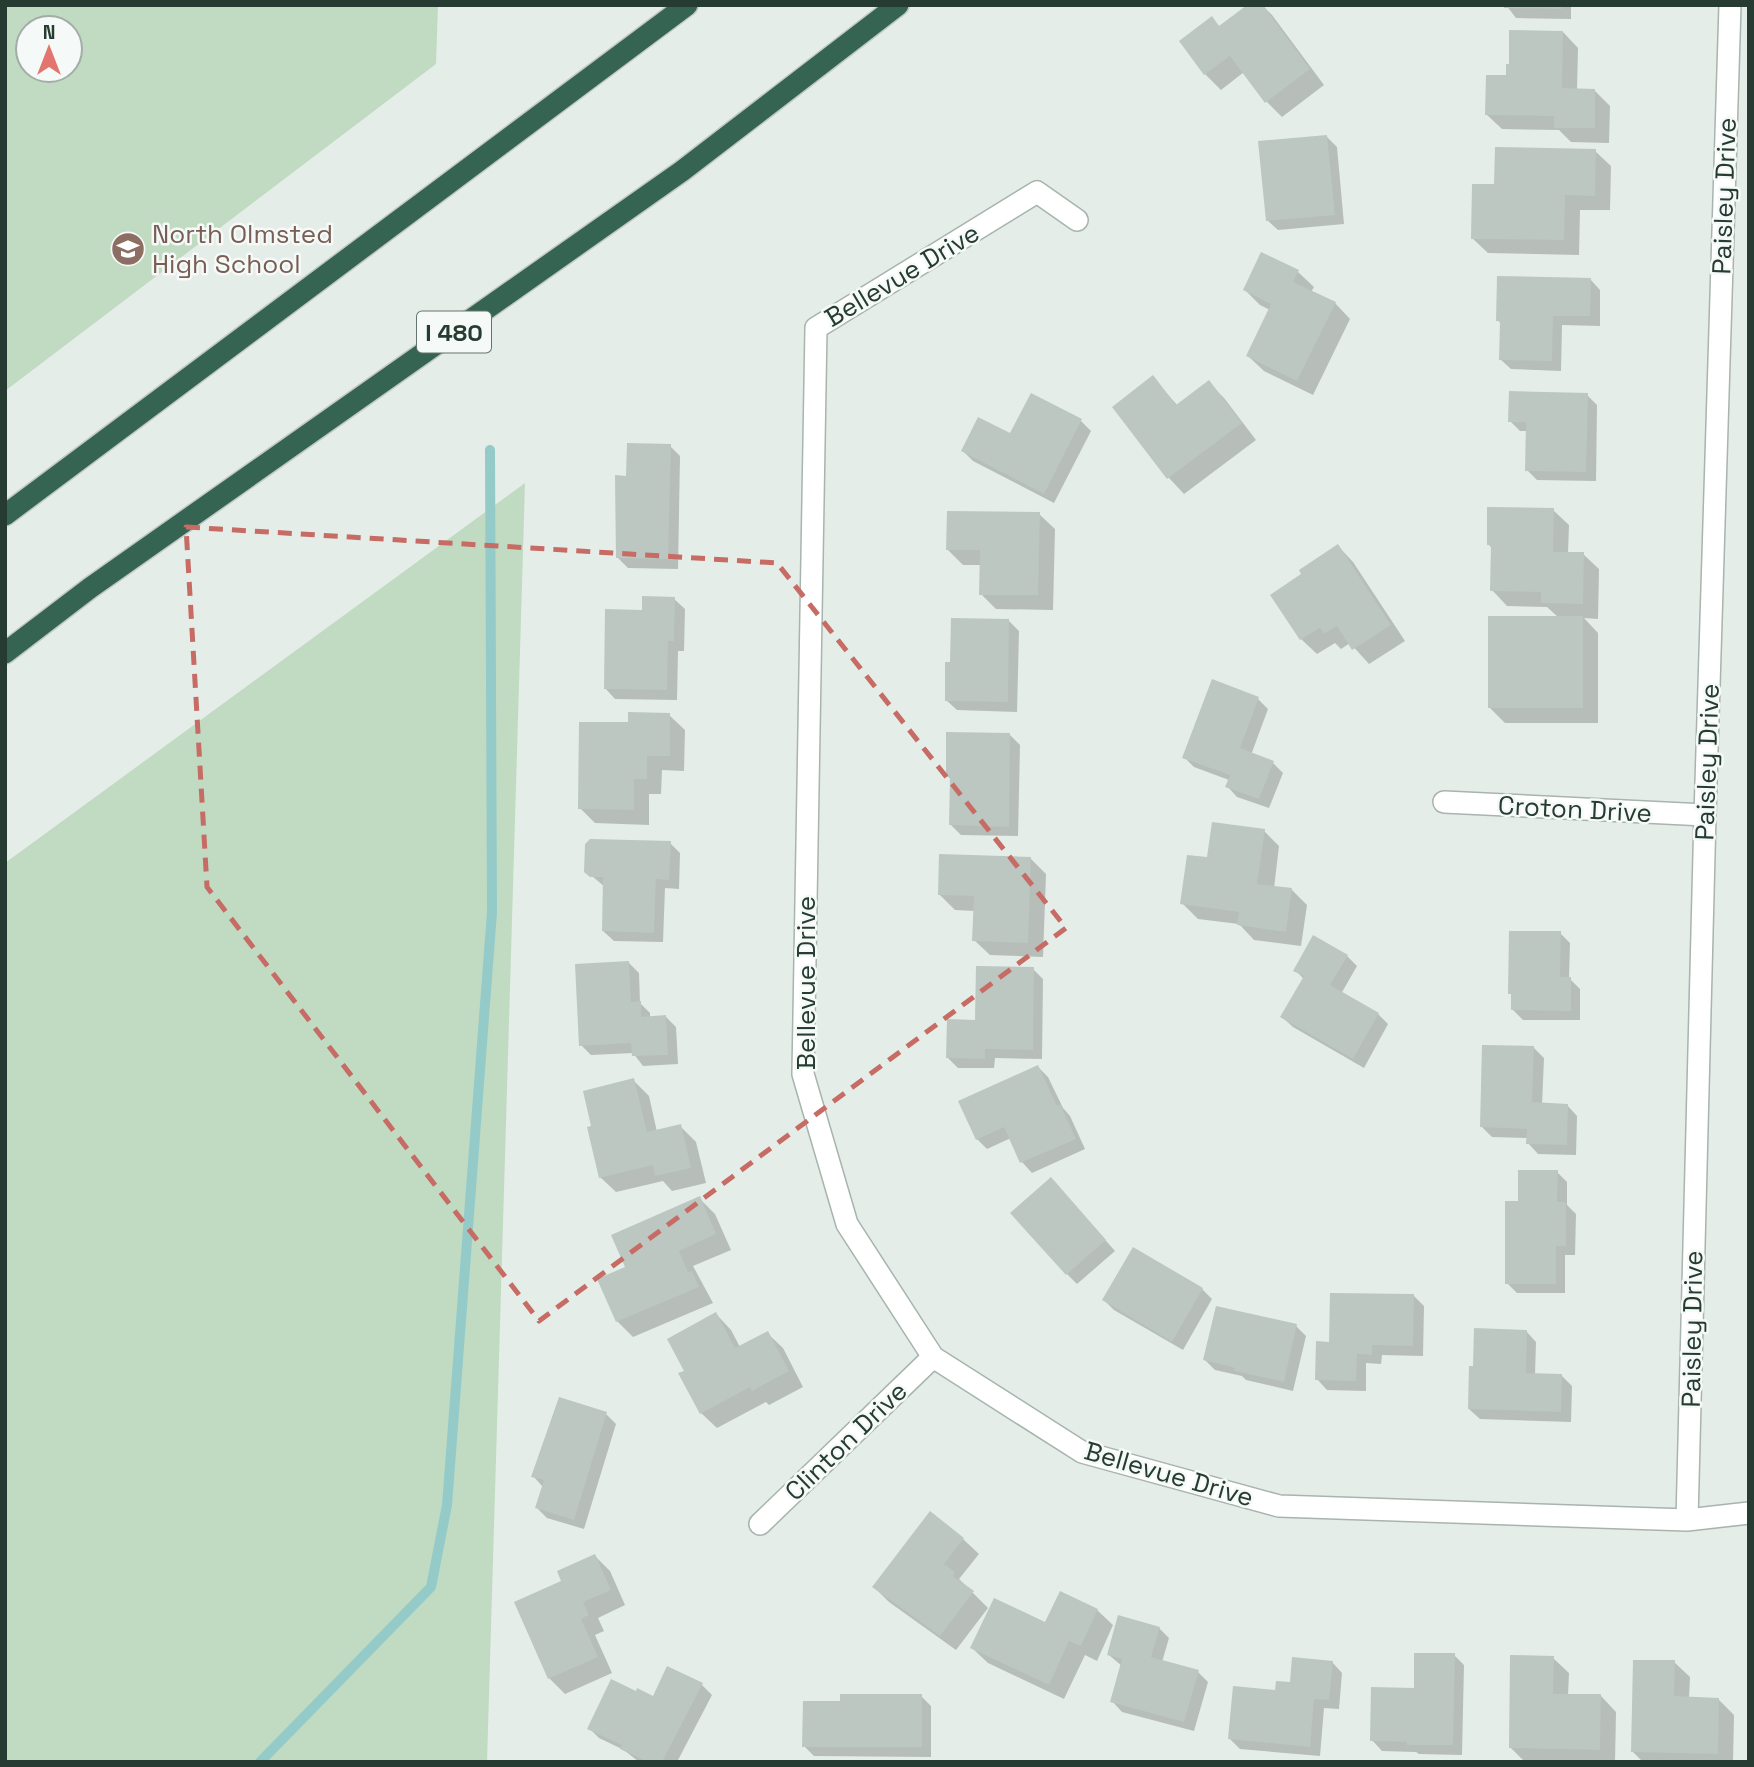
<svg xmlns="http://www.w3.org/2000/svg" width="1754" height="1767" font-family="'Space Grotesk',sans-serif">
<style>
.green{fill:#c1dbc3;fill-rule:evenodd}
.shadow{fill:#0003}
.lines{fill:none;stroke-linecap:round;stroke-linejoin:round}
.stream{stroke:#94cbc9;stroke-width:10}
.building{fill:#bbc7c0}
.street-casing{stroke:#a8b4ae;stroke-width:24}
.highway-casing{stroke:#c2c8c6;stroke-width:24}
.street{stroke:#fff;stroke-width:21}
.highway{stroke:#356552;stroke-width:21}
.marked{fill:none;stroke:#c66c65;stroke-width:5;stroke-dasharray:14 9;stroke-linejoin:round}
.labels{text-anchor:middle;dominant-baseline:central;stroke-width:5;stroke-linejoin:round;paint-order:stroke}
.shield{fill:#f5f9f7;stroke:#64756d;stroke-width:2}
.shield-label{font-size:24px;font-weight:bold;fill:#263c32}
.street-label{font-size:26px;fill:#263c32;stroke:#f5f9f7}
.education-label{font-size:26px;fill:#785e54;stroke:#f5f9f7;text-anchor:start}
</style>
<rect width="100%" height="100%" fill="#e5ede8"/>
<!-- green -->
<path class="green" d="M5,5H438L436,64L5,391ZM28,28H70V70H28Z
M525,483L487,1762H5V863Z"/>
<!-- shadow -->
<path class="shadow" d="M1262,5L1272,15L1324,85L1282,117L1267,102L1244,72L1221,90L1205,74L1181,42L1212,19L1220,27Z
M1506,5H1571V19L1516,18Z
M1563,32L1578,48L1577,90H1594L1610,106L1609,143L1571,142L1559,130L1502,129L1486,114Z
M1326,136L1337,147L1344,224L1278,230L1267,220Z
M1595,151L1611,166L1610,210H1580L1579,255L1488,253L1472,238L1496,186Z
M1262,254L1298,272L1314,287L1311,292L1335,303L1350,319L1313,395L1264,371L1248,356L1270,310L1260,305L1245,290Z
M1590,279L1600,290V326L1562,325L1561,371L1511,369L1500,359L1501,324L1498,320Z
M1153,378L1178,406L1209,383L1224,398L1256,440L1184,494L1169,478L1114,407Z
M1587,395L1597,405L1596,481L1537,480L1527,470L1528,431H1520L1510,421Z
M1080,420L1091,431L1054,503L973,461L963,451L1011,436Z
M670,446L680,456L678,569L628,568L618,558L628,478Z
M1553,510L1569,525L1568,554H1583L1599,569L1598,619L1584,618L1598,633V723H1505L1490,708L1558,617L1547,607L1507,606L1492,590L1493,549L1489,545Z
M1039,514L1055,529L1053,610L996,609L981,594V565H963L947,549Z
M1338,546L1353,562L1405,641L1369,664L1350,643L1341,649L1335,643L1317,654L1301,639L1303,575Z
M674,599L685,609L684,651H678L677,700L615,699L605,688L644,612Z
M1009,621L1019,631L1017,712L957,710L946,700L952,664Z
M1258,699L1268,709L1251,755L1273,763L1283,773L1269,808L1237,797L1227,786L1229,780L1194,767L1184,757Z
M669,715L685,730L684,771L662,770L661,794H649V825L595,823L580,808L630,724Z
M1010,735L1020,745L1018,836L961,835L951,825L952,780L947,776Z
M1264,831L1279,846L1274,888L1292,890L1307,905L1301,946L1254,940L1239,924L1198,919L1182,903L1209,859Z
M670,843L680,853L679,889L665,888L663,942L614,941L603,931L605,887L586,871Z
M1030,858L1046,874L1043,957L990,955L974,940L975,911L955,910L939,894Z
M1560,933L1570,943L1569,978L1580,989V1020H1523L1513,1010V996L1510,993Z
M1347,956L1357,966L1341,994L1378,1014L1388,1024L1364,1068L1293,1027L1282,1017L1304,979L1295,970Z
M629,963L639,973L640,1003L650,1013V1018L666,1017L676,1027L678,1064L643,1066L633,1053L591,1055L581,1045Z
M1033,969L1043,979L1042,1059L995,1058L994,1068H958L948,1058L976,1021Z
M1534,1048L1544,1058L1542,1105H1567L1577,1116L1576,1155L1538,1154L1528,1143V1138L1492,1137L1482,1127Z
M1038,1067L1048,1077L1063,1108L1070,1116L1085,1149L1032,1173L1022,1162L1011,1138L987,1149L977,1139Z
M633,1080L649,1096L657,1132L680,1126L696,1142L706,1183L672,1191L663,1181L616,1192L600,1177Z
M1557,1172L1567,1182V1205L1576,1214L1575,1255H1565V1293H1517L1507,1283L1520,1203Z
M1061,1190L1115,1251L1077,1284L1067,1274Z
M700,1199L715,1214L731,1250L693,1266L713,1303L633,1337L617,1321L627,1268Z
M1134,1249L1202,1289L1212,1299L1183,1350L1114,1310L1104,1300Z
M1414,1296L1424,1306L1423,1356L1382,1355L1381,1364L1366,1363V1391L1327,1390L1317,1379L1331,1343Z
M716,1314L731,1330L740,1347L767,1333L783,1348L803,1387L769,1405L766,1402L717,1428L701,1413L686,1372Z
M1296,1326L1306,1336L1293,1391L1246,1380L1242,1376L1215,1370L1205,1360Z
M1526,1331L1536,1342L1535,1375L1562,1376L1572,1386L1571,1422L1480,1419L1469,1409L1475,1368Z
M606,1414L616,1424L584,1529L547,1518L537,1508L543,1487L533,1476Z
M963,1539L979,1554L959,1579L988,1608L956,1650L889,1602L874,1587Z
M595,1556L610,1571L625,1605L598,1618L604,1631L595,1635L612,1673L565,1694L549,1678L516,1603L564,1582Z
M1097,1610L1113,1625L1097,1661L1085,1655L1064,1699L988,1663L972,1648Z
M1159,1628L1169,1638L1162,1662L1198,1672L1208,1682L1194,1731L1122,1712L1112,1701L1122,1666L1109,1655Z
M1454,1655L1464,1665L1462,1755L1419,1754L1416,1752L1382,1751L1372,1740L1416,1690Z
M1553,1658L1569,1673L1568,1696H1601L1616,1712L1615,1762H1525L1510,1747Z
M1332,1662L1342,1673L1339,1709L1324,1708L1320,1756L1240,1749L1230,1739L1276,1692Z
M1674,1662L1690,1677L1689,1698L1718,1699L1734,1715L1733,1762H1643L1633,1752Z
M702,1685L712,1695L677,1762H639L624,1750L599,1738L589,1728L654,1698Z
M921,1696L931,1706V1757L814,1756L804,1746Z"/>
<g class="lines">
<!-- stream -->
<path class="stream" d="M260,1762L431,1587L447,1505L492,912L490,450"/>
</g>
<!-- building -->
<path class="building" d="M1247,5H1263L1310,69L1265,103L1230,56L1204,75L1179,41L1212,16L1219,26Z
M1504,5H1562L1561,9L1504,8Z
M1509,30L1563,31L1562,88L1595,89V128H1554V116L1485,115L1486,75H1506V64H1509Z
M1327,135L1335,215L1266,221L1258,141Z
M1495,147L1596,149L1595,196L1565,195L1564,240L1471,239L1472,184H1494Z
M1261,252L1299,270L1293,282L1336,302L1297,381L1246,356L1271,304L1243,290Z
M1497,276L1591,278L1590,316H1553L1552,361L1499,360L1500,321H1496Z
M1153,375L1176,405L1209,380L1242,423L1167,479L1112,407Z
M1509,391L1588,393L1586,472L1525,471L1526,422H1508Z
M1031,393L1082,419L1044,494L961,451L978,417L1010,433Z
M627,443L671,444L668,559L616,558L615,475L626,476Z
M1487,507L1554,508L1553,552H1584L1583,604L1541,603V592L1490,591L1491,545H1487Z
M947,511L1040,512L1038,595H979L980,550H946Z
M1338,544L1391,625L1352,650L1337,626L1324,634L1320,628L1300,640L1270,595L1301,574L1299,570Z
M642,596L675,597L674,641H668L667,690L604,689L605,609L642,610Z
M1488,616H1583V708H1488Z
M951,618L1009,619L1008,702L945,701V662H950Z
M1212,679L1259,697L1240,748L1274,761L1259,799L1225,787L1230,775L1182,758Z
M628,712L670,713V756H647V779H634V810L578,809L579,722H628Z
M946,732L1010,733L1009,827L949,825L950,777H946Z
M1212,822L1265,829L1257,884L1292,888L1286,932L1237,925L1239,912L1180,904L1187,855L1207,857Z
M590,839L671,841L669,880L656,879L654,933L602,931L603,877H590L584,872L585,844Z
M939,854L1031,857L1028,943L972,941L974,896L938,895Z
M1509,931H1561L1560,977H1571V1011L1511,1010V994H1508Z
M1313,935L1348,955L1330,985L1379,1013L1353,1059L1280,1017L1304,976L1293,971Z
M629,961L631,1002L641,1001V1017L666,1015L668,1055L632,1056L631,1043L579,1046L575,964Z
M976,966L1034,967L1033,1050L985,1049V1059L946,1058L947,1019L975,1020Z
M1482,1045L1534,1046L1532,1102L1568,1104L1567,1145L1526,1144L1527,1129L1480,1127Z
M1038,1065L1057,1106L1060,1104L1076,1139L1020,1163L1004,1127L976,1140L958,1101Z
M634,1078L647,1132L681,1124L691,1168L655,1176L653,1165L599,1178L587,1127L591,1126L583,1091Z
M1518,1170H1558L1557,1202H1566V1246H1556V1284H1505V1201H1518Z
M1051,1177L1106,1240L1066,1275L1010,1213Z
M700,1196L716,1234L679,1251L688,1272L692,1271L699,1287L616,1322L597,1279L625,1267L611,1235Z
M1133,1247L1203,1288L1172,1342L1102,1300Z
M1330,1293L1414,1294L1413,1346L1372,1345V1355L1357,1354L1356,1381L1315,1380L1316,1341L1329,1342Z
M1216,1306L1297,1324L1284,1382L1234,1371L1235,1368L1203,1360Z
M716,1312L735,1348L768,1331L789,1371L752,1391L750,1387L700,1414L678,1373L684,1371L667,1339Z
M1474,1328L1527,1330L1526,1373L1562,1374L1561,1412L1468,1409L1469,1366H1473Z
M559,1397L607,1412L574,1520L535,1508L544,1480L531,1477Z
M930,1511L964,1538L944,1564L955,1572L953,1576L974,1591L940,1636L872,1587Z
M595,1554L611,1590L583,1602L589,1615L581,1619L598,1657L548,1679L514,1602L561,1581L557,1571Z
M1060,1591L1098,1609L1081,1646L1069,1641L1049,1685L970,1648L994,1598L1045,1622Z
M1118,1615L1160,1627L1151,1657L1199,1670L1184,1722L1110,1702L1122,1659L1107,1655Z
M1414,1653H1455L1453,1745H1407V1742L1370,1741L1371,1687L1414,1688Z
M1510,1655L1554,1656L1553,1694H1601L1600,1750L1509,1748Z
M1292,1657L1333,1661L1329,1700L1314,1699L1310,1747L1228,1739L1233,1686L1275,1690L1276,1681L1290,1682Z
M1633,1660H1675L1674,1696L1719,1698L1718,1754L1631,1752Z
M667,1666L703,1683L662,1762H648L620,1749L622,1745L587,1729L611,1679L636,1691L637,1688L653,1696Z
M840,1694H922V1747H802L803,1701H840Z"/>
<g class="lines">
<!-- street casing -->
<g class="street-casing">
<path id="street" d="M1077,220L1037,192L816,328L803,1074L847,1224L933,1357L1082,1452L1279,1506L1687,1520L1749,1513
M1444,802L1705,815
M1687,1520L1705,815L1730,5
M760,1524L933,1357"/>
</g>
<!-- highway casing -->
<g class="highway-casing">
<path id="highway" d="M5,515L687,5
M5,653L90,588L682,171L898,5"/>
</g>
<!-- street -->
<use href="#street" class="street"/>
<!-- highway -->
<use href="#highway" class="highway"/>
</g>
<!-- marked area -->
<path class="marked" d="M186,527L777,563L1066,928L539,1321L207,887Z"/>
<!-- icons -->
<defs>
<g id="school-disc" transform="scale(1.75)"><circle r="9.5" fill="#8d6e63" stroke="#f5f9f7"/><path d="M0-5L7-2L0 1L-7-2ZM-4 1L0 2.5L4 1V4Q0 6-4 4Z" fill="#fff"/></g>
</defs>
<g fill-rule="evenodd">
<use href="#school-disc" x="128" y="249"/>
</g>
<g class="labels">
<!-- shield labels -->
<rect class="shield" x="417" y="311.5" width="74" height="41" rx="5"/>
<g class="shield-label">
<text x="454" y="332">I 480</text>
</g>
<!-- street labels -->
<g class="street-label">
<text transform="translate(1724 196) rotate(-88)">Paisley Drive</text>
<text transform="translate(902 275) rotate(-31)">Bellevue Drive</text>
<text transform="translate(1707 762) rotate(-88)">Paisley Drive</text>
<text transform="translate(1575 809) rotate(3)">Croton Drive</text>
<text transform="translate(806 983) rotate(-90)">Bellevue Drive</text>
<text transform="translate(1692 1329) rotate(-89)">Paisley Drive</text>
<text transform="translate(846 1441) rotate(-44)">Clinton Drive</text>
<text transform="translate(1169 1474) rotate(16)">Bellevue Drive</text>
</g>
<!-- education labels -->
<g class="education-label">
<text x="152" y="234">North Olmsted<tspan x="152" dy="30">High School</tspan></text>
</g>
</g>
<!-- border -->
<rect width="1754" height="1767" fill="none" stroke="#263c32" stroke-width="14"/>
<!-- north arrow -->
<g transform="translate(49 49)"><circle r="33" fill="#f5f9f7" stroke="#a2ada8" stroke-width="2"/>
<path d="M0-5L12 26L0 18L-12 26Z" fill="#e2756e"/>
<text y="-10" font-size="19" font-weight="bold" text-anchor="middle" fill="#263c32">N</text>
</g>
</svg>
